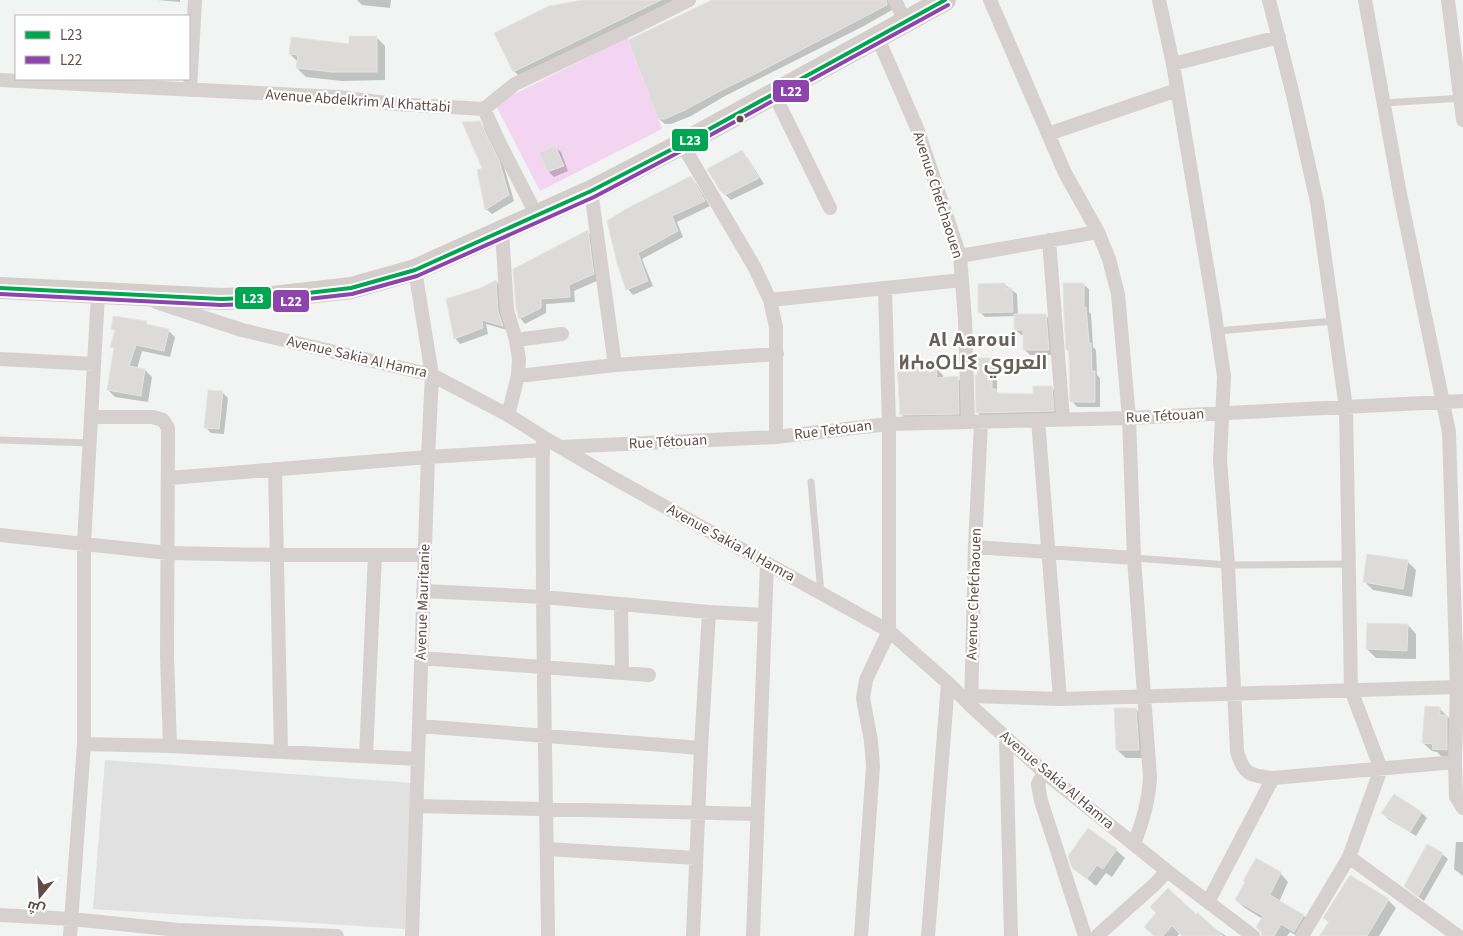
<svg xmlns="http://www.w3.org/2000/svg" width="1463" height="936" font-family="'Source Sans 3',Cairo,'Noto Sans Tifinagh',sans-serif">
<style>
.education{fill:#e2e1e1}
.green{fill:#f4d5f1}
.shadow{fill:#0003}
.building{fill:#dddbda;stroke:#e5e5e4}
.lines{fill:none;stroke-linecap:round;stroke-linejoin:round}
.lane{stroke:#d6d1d0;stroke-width:7}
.street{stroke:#d6d1d0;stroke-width:14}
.primary{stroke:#d3cdcb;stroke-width:22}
.bus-1-casing{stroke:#fff;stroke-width:8}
.bus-2-casing{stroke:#fff;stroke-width:8}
.bus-1{stroke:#00a651;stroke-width:4}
.bus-2{stroke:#8e44ad;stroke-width:4}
.bus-dot{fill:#624c47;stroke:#fff;stroke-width:2}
.labels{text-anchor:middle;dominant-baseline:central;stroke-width:4.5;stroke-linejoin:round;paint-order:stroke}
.street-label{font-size:15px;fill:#624c47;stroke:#fff}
.district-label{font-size:20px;font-weight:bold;letter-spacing:1px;fill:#67605d;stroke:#fff}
.line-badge{stroke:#fff;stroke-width:2}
.badge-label{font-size:14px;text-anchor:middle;font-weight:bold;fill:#fff}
</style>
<rect width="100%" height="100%" fill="#f2f3f3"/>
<!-- education -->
<path class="education" d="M105,760L412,783L405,929L93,909Z"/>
<!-- green -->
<path class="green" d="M628,37L662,129L540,191L495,104Z"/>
<!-- shadow -->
<path class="shadow" d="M157,0H180V2Z
M357,0H391L390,8L362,5Z
M585,0H678L520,77L514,71Z
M715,0H894L892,10L864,26L725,96L691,116L671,124H665L659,119Z
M377,38L385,46V80L342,81L306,77L297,68L298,62L290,54L350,45Z
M479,122L485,128L504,167L514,201L492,214L486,209Z
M555,147L561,152L568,171L554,177L548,171Z
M741,152L747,157L764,184L731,200L722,192L709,170Z
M691,178L696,183L710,206L677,222L683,237L642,259L653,286L633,295L628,289L618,263Z
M587,231L593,237L599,280L574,291L575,302L546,304V313L525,324L520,318Z
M496,281L501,286L507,330L486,324L488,334L460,344L455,338L481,289Z
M1004,284L1017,294L1018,315L1046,316L1051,321L1054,355H1030L1024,349V335H1021L1015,329V316L985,317L980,312Z
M1083,284L1089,289V312L1091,314L1093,347L1096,350L1097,375L1100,378V407H1077L1072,401Z
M146,322L149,326L168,330L175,337L170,357L142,351L137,369L145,370L152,377L148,402L115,397L108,390L115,349L112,346L116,332L112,329Z
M991,359L997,365V392L1000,395H1034L1051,387L1057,393L1059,416L983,418L978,413V376Z
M912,363L917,368L935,367L943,375V379L957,378L965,385L966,421L909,422L901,414Z
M222,392L228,398L224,434L211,433L205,427Z
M1408,562L1416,570L1412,597L1373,590L1364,581Z
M1408,625L1416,634V659L1376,658L1367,649Z
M1136,709L1144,718L1147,758H1126L1117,750Z
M1440,709L1456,725L1455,758L1442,757L1437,752L1432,751L1423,743Z
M1394,795L1422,813L1427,818L1416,836L1388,819L1383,813Z
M1456,842H1463V876L1454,869Z
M1116,850L1125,858L1112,877L1106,873L1096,886L1073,867Z
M1442,854L1448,859L1424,901L1411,891Z
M1280,873L1288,882L1279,902L1304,916L1312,925L1297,936L1290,932L1287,936H1263V919L1245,908L1236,900Z
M1388,900L1396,908L1379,936H1320L1329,923L1324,918Z
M1196,916L1226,936H1184L1180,933L1177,936H1155L1146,927Z"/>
<!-- building -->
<path class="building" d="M582,0H661L513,72L494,33L549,6Z
M712,0H886L887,5L757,73L720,91L685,110L665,119H658L628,40Z
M349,36H377V72H332L296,68L298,55L289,54L291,37L349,44Z
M480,121L499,160L509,195L485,210L477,170L482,168L462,122Z
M555,145L564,166L547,172L539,153Z
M742,150L759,178L725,195L722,191L721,192L707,169Z
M691,176L705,201L672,216L678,231L638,253L648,281L626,290L617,263L607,221L626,209Z
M588,230L594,274L569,285L570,297L541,299V308L519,319L516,308L513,269Z
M496,280L498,311L503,326L482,320L483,328L454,339L446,299L481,288Z
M1005,283V288H1012L1013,312L978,313V284Z
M1063,283H1084V307H1086L1089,343H1091L1092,371H1095V402H1070L1069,359L1068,350H1066L1064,314Z
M1014,314H1046L1049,350H1023V330H1014Z
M113,316L147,321L146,324L169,329L164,351L136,345L129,366L145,369L141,396L107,390L114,348L110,347L115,330L111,329Z
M977,358H992V389H996V393L1033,394V386H1052L1054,411L976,413L975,375H977Z
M913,362V367L936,366L937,378L958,376L959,414L900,415L897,363Z
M208,390L223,391L219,429L204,428Z
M1367,554L1408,560L1403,589L1363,582Z
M1367,623L1408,624L1407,651L1366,649Z
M1425,706L1440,707V715H1447V750L1432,749L1433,744L1422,743Z
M1114,708H1136L1139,750H1116Z
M1394,794L1422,812L1410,832L1381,813Z
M1088,828L1117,849L1103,869L1097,865L1087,879L1072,868L1068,856Z
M1427,844L1443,853L1418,897L1404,886Z
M1256,858L1281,872L1270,895L1304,915L1294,932L1281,924L1274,936H1262L1261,932L1256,927L1263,916L1235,900L1245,882L1243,881Z
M1350,875L1389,899L1367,936H1319L1329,922L1323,918Z
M1168,888L1196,914L1198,913L1223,936H1182L1172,926L1163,936H1154L1144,927L1156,913L1150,907Z"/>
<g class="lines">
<!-- lane -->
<path class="lane" d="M1383,103L1463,98
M1217,331L1334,321
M0,440L90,443
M811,482L821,593
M1134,558L1228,565L1349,564"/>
<!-- street -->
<path class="street" d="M895,0L905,22
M990,0L1065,173L1098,232L1109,259L1118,294L1129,418L1134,558L1150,777C1149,801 1143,821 1134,844
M1159,0L1173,64L1213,302L1224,376L1220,460L1228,565L1237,751C1243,774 1250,776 1273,778L1455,762
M1269,0L1293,95L1317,202L1346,408L1351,690L1381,769L1349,857
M1448,0L1463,120
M877,36L917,128L960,256L965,320L968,422
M1173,64L1279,37
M0,80L338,97L395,104L484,109L515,84L637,26L689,0
M190,90L195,0
M774,94L830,208
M484,109L498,140L537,216
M1048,134L1177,90
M682,144L755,268L770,300L776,327V437
M591,191L615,365
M502,231L507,310L516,340L519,359L518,376L508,415
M1049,240L1063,419
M960,256L1098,232
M770,300L962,280
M156,302L242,330L432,375L508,415L543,437L608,475L889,631L948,683L971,706L1044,772L1167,871L1253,936
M516,340L562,334
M0,359L94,364
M518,376L615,365L777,354
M92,417H153L163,420L168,428L167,656L170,746
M1038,420L1060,699
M543,437C541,604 546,770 548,936
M560,447L776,437L889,424L1129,418L1463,401
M275,469L281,752
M169,478L428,457L543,450
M0,535L168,553L276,555H425
M975,547L1134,558
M423,591L543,597L709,612L765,615
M621,605L622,673
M421,658L649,675
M1463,687H1457L1455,762L1456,797L1463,808
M971,696L1060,699L1457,687L1449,432L1400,194L1365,0
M971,706L975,547L981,422
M419,726L701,748
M1006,738L1011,936
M84,744L170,746L418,759
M366,756L375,555
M1044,772L1038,784L1041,801L1085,936
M416,806L757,814
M547,849L696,858
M1208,902L1273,778
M0,915L72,919L178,930L337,936
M70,936L84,744V543L98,294
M412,936L428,457L432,375L415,270
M693,936L701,748L709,612
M753,936L767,563
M861,936L873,766L871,741L863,698L866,680L889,631V424L885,289
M928,936L948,683
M1097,936L1155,884L1167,871
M1302,936L1349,857L1458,936"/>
<!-- primary -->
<path class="primary" d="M0,288L221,299L273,297L351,288L415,270L591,191L682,144L945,0"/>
<!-- bus-1 casing -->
<g class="bus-1-casing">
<path id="bus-1" d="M0,288L221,299L273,297L351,288L415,270L591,191L682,144L945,0"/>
</g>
<!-- bus-2 casing -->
<g class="bus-2-casing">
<path id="bus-2" d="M0,294L221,305L273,303L352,294L417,276L594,197L685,149L948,5"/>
</g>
<!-- bus-1 -->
<use href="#bus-1" class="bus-1"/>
<!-- bus-2 -->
<use href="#bus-2" class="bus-2"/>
</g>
<!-- markers -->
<circle class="bus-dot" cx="740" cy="119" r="4.5"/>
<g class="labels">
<!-- street labels -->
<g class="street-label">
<text transform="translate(358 101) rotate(4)">Avenue Abdelkrim Al Khattabi</text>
<text transform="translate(938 195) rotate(72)">Avenue Chefchaouen</text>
<text transform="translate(357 357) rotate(13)">Avenue Sakia Al Hamra</text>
<text transform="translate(1165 416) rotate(-3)">Rue Tétouan</text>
<text transform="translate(833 430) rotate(-7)">Rue Tetouan</text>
<text transform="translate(668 442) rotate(-3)">Rue Tétouan</text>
<text transform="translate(731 543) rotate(29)">Avenue Sakia Al Hamra</text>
<text transform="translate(974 594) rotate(-88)">Avenue Chefchaouen</text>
<text transform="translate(423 602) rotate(-88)">Avenue Mauritanie</text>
<text transform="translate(1057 780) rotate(40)">Avenue Sakia Al Hamra</text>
</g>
<!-- district labels -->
<g class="district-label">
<text x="973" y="340">Al Aaroui<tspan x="973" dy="23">ⵍⵄⴰⵔⵡⵉ العروي</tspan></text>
</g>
</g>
<g class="line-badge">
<rect x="772" y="79" width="38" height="24" rx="5" fill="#8e44ad"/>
<rect x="671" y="128" width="38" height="24" rx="5" fill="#00a651"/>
<rect x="234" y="286" width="38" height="24" rx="5" fill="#00a651"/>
<rect x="272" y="289" width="38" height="24" rx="5" fill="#8e44ad"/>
</g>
<g class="badge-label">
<text x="791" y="96">L22</text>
<text x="690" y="145">L23</text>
<text x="253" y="303">L23</text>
<text x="291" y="306">L22</text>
</g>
<!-- legend -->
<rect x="15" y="15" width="175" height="65" fill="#ffffff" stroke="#c0b7b5"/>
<rect x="25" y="31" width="25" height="8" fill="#00a651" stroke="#c0b7b5"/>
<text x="60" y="40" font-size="15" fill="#624c47">L23</text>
<rect x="25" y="56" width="25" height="8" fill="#8e44ad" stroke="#c0b7b5"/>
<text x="60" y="65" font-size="15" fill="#624c47">L22</text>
<!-- north arrow -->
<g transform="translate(40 896) rotate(198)" stroke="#ffffff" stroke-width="4" paint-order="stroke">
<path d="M0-4L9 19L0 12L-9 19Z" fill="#624c47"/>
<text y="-8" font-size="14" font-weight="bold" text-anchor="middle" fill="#624c47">ش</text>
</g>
</svg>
